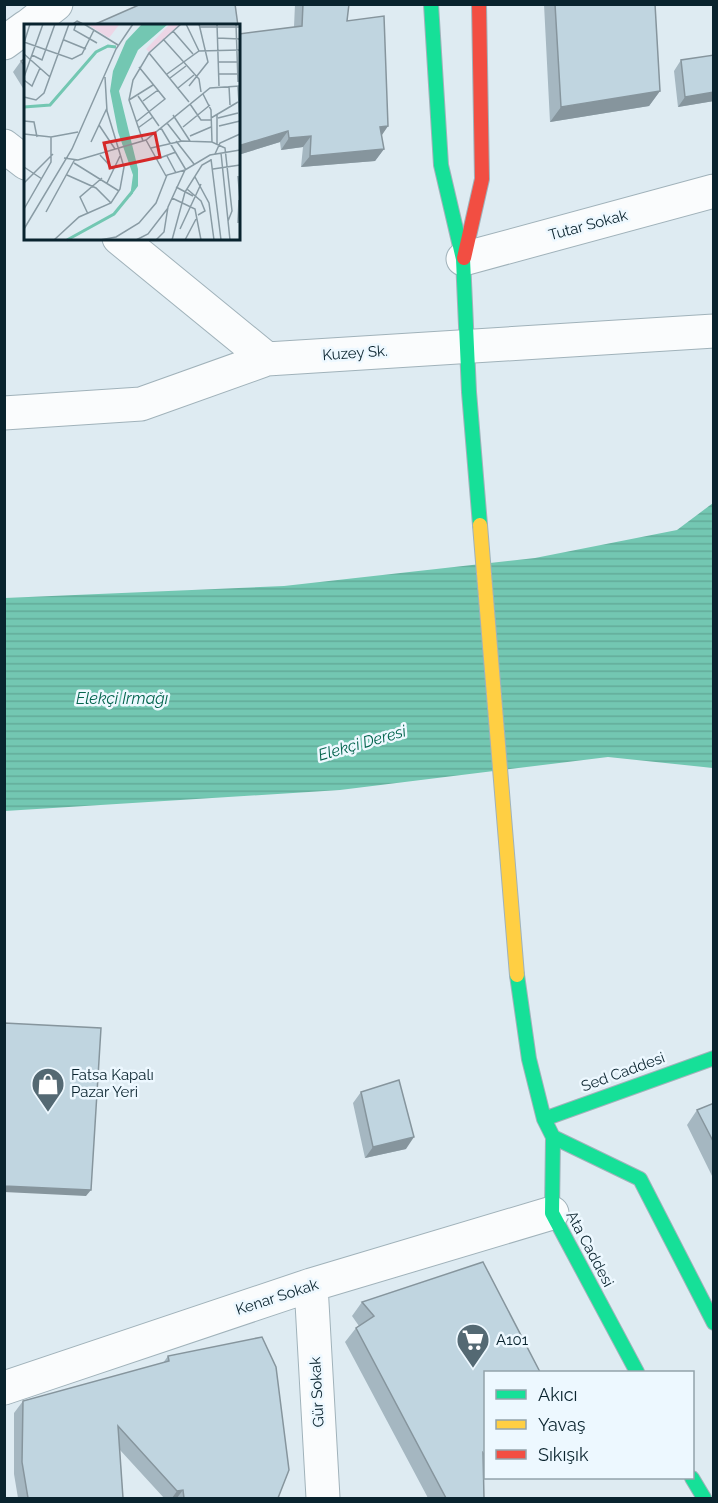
<svg xmlns="http://www.w3.org/2000/svg" width="718" height="1503" font-family="Raleway,sans-serif">
<style>
.water{fill:url(#water-rules)}
.lines{fill:none;stroke-linecap:round;stroke-linejoin:round}
.street-casing{stroke:#a0b2ba;stroke-width:35}
.fast-casing{stroke:#a0b2ba;stroke-width:16}
.slow-casing{stroke:#a0b2ba;stroke-width:16}
.jam-casing{stroke:#a0b2ba;stroke-width:16}
.street{stroke:#fafcfd;stroke-width:33}
.fast{stroke:#16e098;stroke-width:14}
.slow{stroke:#ffcf43;stroke-width:14}
.jam{stroke:#f24e42;stroke-width:14}
.wall{fill:#a5b7c1}
.shaded-wall{fill:#86959d}
.building{fill:#c0d5e0;stroke:#86959d;stroke-width:1.5}
.labels{text-anchor:middle;dominant-baseline:central;stroke-width:5;stroke-linejoin:round;paint-order:stroke}
.street-label{font-size:15px;fill:#09232e;stroke:#edf8ff}
.poi-label{font-size:15px;fill:#09232e;stroke:#edf8ff;text-anchor:start}
.water-label{font-size:16px;font-style:italic;fill:#03644d;stroke:#edf8ff}
.inset-river{fill:none;stroke:#73c7b2;stroke-width:3}
.inset-road{fill:none;stroke:#899ba4;stroke-width:1.5}
.view{fill:#d62828;fill-opacity:0.15;stroke:#d62828;stroke-width:3}
.inset-edge{fill:none;stroke:#09232e;stroke-width:3}
</style>
<defs>
<pattern id="water-rules" width="6" height="5" patternUnits="userSpaceOnUse" patternTransform="scale(1.5)"><rect width="6" height="5" fill="#73c7b2"/><path d="M0 2.5h6" fill="none" stroke="#62ab99"/></pattern>
</defs>
<rect width="100%" height="100%" fill="#deebf2"/>
<!-- water -->
<path class="water" d="M713,503V768L608,757L340,790L5,811V598L284,586L535,558L677,530Z"/>
<g class="lines">
<!-- street casing -->
<g class="street-casing">
<path id="street" d="M28,26L56,4
M4,43L26,27
M4,146L26,163
M119,238L267,359
M463,259L714,191
M4,413L141,404L267,359L714,331
M311,1285L323,1498
M4,1388L311,1285L552,1213"/>
</g>
<!-- fast casing -->
<g class="fast-casing">
<path id="fast" d="M431,4L441,165L463,259L469,392L480,525
M517,975L529,1059L544,1119L553,1137L552,1213L637,1372
M544,1119L714,1058
M553,1137L640,1179L714,1323
M692,1478L704,1498"/>
</g>
<!-- slow casing -->
<g class="slow-casing">
<path id="slow" d="M480,525L517,975"/>
</g>
<!-- jam casing -->
<g class="jam-casing">
<path id="jam" d="M464,258L482,179L479,4"/>
</g>
<!-- street -->
<use href="#street" class="street"/>
<!-- fast -->
<use href="#fast" class="fast"/>
<!-- slow -->
<use href="#slow" class="slow"/>
<!-- jam -->
<use href="#jam" class="jam"/>
</g>
<!-- wall -->
<path class="wall" d="M295,4H349L347,21L388,126L381,135L384,149L375,161L301,167L303,147L281,150L280,142L238,155V31L239,34L294,27Z
M544,4H655L660,91L649,106L550,122Z
M26,58V93L13,72L21,61Z
M681,60L714,101L678,107L674,71Z
M361,1092L406,1149L365,1158L353,1103Z
M714,1103V1180L687,1125L697,1110Z
M362,1302L486,1372V1476L484,1477V1498H428L345,1342L356,1328L359,1326L352,1316Z
M168,1356L278,1498H164L120,1450L123,1498H18L14,1474V1413L23,1401L163,1363Z"/>
<!-- shaded-wall -->
<path class="shaded-wall" d="M660,91L649,106L550,122L561,107Z
M714,92V101L678,107L685,97Z
M388,126L380,138V127Z
M288,131L280,142L238,155V146Z
M311,136L303,147L281,150L289,138Z
M384,149L375,161L301,167L310,156Z
M414,1137L406,1149L365,1158L373,1147Z
M4,1186L91,1190L86,1196L4,1192Z
M183,1490L177,1498H172L177,1491Z"/>
<!-- building -->
<path class="building" d="M141,4H235L238,26H91Z
M303,4H349L347,21L384,16L388,126L380,127L384,149L310,156L311,136L289,138L288,131L238,146V31L239,34L302,26Z
M555,4H655L660,91L561,107Z
M77,21L87,26H70Z
M714,55V92L685,97L681,60Z
M26,58V68L21,61Z
M4,1023L101,1028L91,1190L4,1186Z
M399,1080L414,1137L373,1147L361,1092Z
M714,1103V1143L697,1110Z
M483,1262L540,1372H486V1457L483,1453L484,1498H446L356,1328L374,1316L362,1302Z
M262,1337L276,1367L289,1470L278,1498H184L183,1490L177,1491L118,1426L123,1498H28L22,1462L23,1401L169,1361L168,1356Z"/>
<!-- icons -->
<defs>
<g id="shop-pin" transform="scale(1.725)"><path d="M0 17L-7.5 6A9.5 9.5 0 1 1 7.5 6Z" fill="#546973" stroke="#edf8ff"/><path d="M-5-2.5h2.3a2.7 3.5 0 0 1 5.4 0H5L5.5 6h-11ZM-1.5-2.5h3a1.5 2.3 0 0 0-3 0Z" fill="#fff"/></g>
<g id="supermarket-pin" transform="scale(1.725)"><path d="M0 17L-7.5 6A9.5 9.5 0 1 1 7.5 6Z" fill="#546973" stroke="#edf8ff"/><path d="M-6-5.5h2.5l.6 2H6L4.5 2H-2.5L-4.4-4H-6ZM-1.5 3.2a1.3 1.3 0 1 0 .1 0ZM3 3.2a1.3 1.3 0 1 0 .1 0Z" fill="#fff"/></g>
</defs>
<g fill-rule="evenodd">
<use href="#shop-pin" x="48" y="1084"/>
<use href="#supermarket-pin" x="473" y="1340"/>
</g>
<g class="labels">
<!-- street labels -->
<g class="street-label">
<text transform="translate(588 225) rotate(-15)">Tutar Sokak</text>
<text transform="translate(355 353) rotate(-4)">Kuzey Sk.</text>
<text transform="translate(623 1072) rotate(-20)">Sed Caddesi</text>
<text transform="translate(590 1249) rotate(62)">Ata Caddesi</text>
<text transform="translate(277 1297) rotate(-18)">Kenar Sokak</text>
<text transform="translate(317 1392) rotate(-93)">Gür Sokak</text>
</g>
<!-- poi labels -->
<g class="poi-label">
<text x="71" y="1075">Fatsa Kapalı<tspan x="71" dy="17">Pazar Yeri</tspan></text>
<text x="496" y="1340">A101</text>
</g>
<!-- water labels -->
<g class="water-label">
<text x="122" y="698">Elekçi Irmağı</text>
<text transform="translate(362 743) rotate(-16)">Elekçi Deresi</text>
</g>
</g>
<!-- overview -->
<g transform="translate(24 24)">
<rect width="216" height="216" fill="#deebf2"/>
<path d="M63,0H93L95,1L85,14Z" fill="#edd6e6"/>
<path d="M156,0L125,28L122,25L145,1Z" fill="#edd6e6"/>
<path d="M118,0H144L114,26L95,67L114,145V162L106,173L109,151L94,108L86,67L89,47L102,17Z" fill="#73c7b2"/>
<path class="inset-river" d="M0,83L26,81L72,28L84,22L92,23M43,216L90,190L108,168"/>
<path class="inset-road" d="M52,0L50,6L73,19M60,0L94,21M162,0L175,27M193,0L195,62M212,0L214,58M176,3H216M149,7L169,30M193,14L216,15M139,15L175,55L177,68M40,16L62,25M0,18L48,35L58,30L70,6M0,19L6,0M125,29L165,78M0,30L26,53M8,31L18,36L31,0M194,38H214M143,50L175,27L216,26M194,50H214M0,53L19,0M146,54L162,42M0,56L8,62L16,44M165,62L184,38L175,0M205,62L206,81M214,62L216,98M154,64L170,51M179,70L187,86L188,118M114,72L135,102M0,73L12,76L20,69L45,0M105,76L129,61M119,77L134,66M166,80L177,96H187M193,90V120M149,91L166,117M187,94L214,78M194,94L214,89M0,97L10,98L13,113M112,98L141,75L115,43M143,99L157,117M75,101L91,125M195,102L216,97M159,103L186,81M114,104L129,93M137,104L162,146M0,110L27,113L54,108M166,112L187,103M122,116L142,152M119,117L105,76L109,56L125,29L157,0M152,117L170,140M67,118L83,84M127,124L158,117L188,118L201,124L208,187L204,197M197,129L206,216M191,130L196,119L216,110M76,131L89,145M143,132L152,149M40,134L54,136L122,116L186,64L216,62M133,135L152,128M187,135L197,216M50,139L95,167M0,143L18,155M189,145L216,141M43,151L72,164L87,179M214,152L216,176M171,153L185,179L190,216M0,159L29,130M83,159L96,132M152,163L169,172M163,165L177,177L181,187L174,191M148,174L171,185L177,216M0,185L27,138V113M22,188L51,135M64,190L56,173L78,154M214,199L215,176M0,205L48,125L92,25L109,0M156,205L177,160M30,216L55,193L87,179L96,165L100,143L83,87L81,53M76,216L92,213L115,199L132,179L143,151L161,146L186,131L216,126M112,216L124,210L144,184M132,216L140,208L144,183L161,146M148,216L161,168L178,141L187,136M161,216L172,195"/>
<path class="view" d="M131,109L136,133L86,144L80,119Z"/>
<rect width="216" height="216" class="inset-edge"/>
</g>
<!-- border -->
<rect width="718" height="1503" fill="none" stroke="#09232e" stroke-width="12"/>
<!-- legend -->
<rect x="484" y="1371" width="210" height="108" fill="#edf8ff" stroke="#92a3ab" stroke-width="1.5"/>
<rect x="496" y="1390" width="30" height="9" fill="#16e098" stroke="#92a3ab" stroke-width="1.5"/>
<text x="538" y="1401" font-size="18" fill="#09232e">Akıcı</text>
<rect x="496" y="1420" width="30" height="9" fill="#ffcf43" stroke="#92a3ab" stroke-width="1.5"/>
<text x="538" y="1431" font-size="18" fill="#09232e">Yavaş</text>
<rect x="496" y="1450" width="30" height="9" fill="#f24e42" stroke="#92a3ab" stroke-width="1.5"/>
<text x="538" y="1461" font-size="18" fill="#09232e">Sıkışık</text>
</svg>
